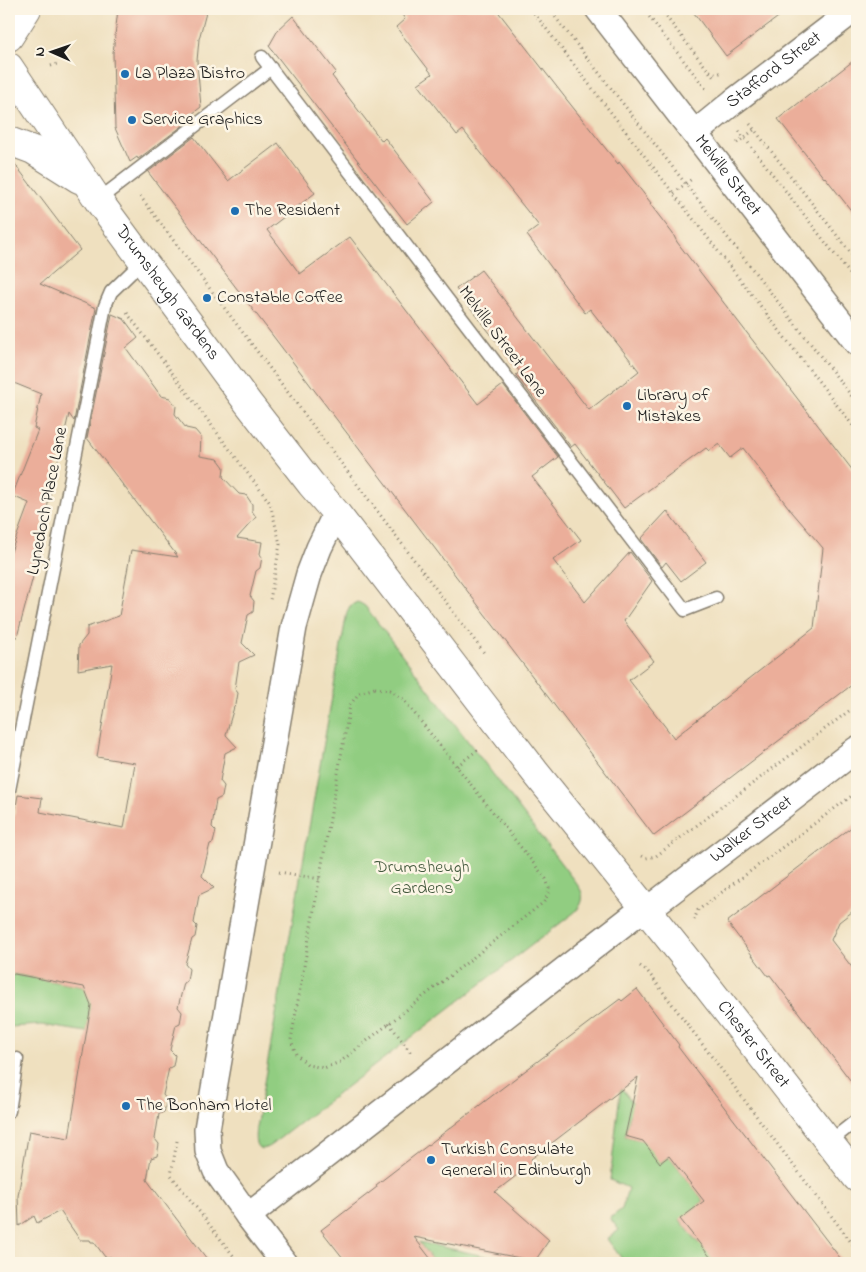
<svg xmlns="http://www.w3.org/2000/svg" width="866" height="1272" font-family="'Indie Flower',sans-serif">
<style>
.green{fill:#91cd81;stroke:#56744e}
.building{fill:#ebae9a}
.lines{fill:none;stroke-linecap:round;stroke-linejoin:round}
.lane-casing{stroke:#867e6e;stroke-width:15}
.street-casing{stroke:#867e6e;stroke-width:28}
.secondary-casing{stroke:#867e6e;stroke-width:30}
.primary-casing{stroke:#867e6e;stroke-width:30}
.path{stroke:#867e6e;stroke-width:3;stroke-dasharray:1 4;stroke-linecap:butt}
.lane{stroke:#fff;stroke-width:12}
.street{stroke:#fff;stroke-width:25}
.secondary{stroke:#fff;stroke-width:28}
.primary{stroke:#fff;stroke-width:28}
.poi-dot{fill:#1f6fb2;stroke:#fcf5e5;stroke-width:2}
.labels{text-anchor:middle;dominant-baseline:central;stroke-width:5;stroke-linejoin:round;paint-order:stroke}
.street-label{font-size:18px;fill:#1c1c1c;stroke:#fcf5e5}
.poi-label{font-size:18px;fill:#1c1c1c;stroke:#fcf5e5;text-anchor:start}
.park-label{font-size:18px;fill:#455a3f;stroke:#fcf5e5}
</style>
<rect width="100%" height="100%" fill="#fcf5e5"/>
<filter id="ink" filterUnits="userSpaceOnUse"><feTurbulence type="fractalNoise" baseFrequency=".02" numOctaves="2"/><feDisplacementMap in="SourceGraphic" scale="10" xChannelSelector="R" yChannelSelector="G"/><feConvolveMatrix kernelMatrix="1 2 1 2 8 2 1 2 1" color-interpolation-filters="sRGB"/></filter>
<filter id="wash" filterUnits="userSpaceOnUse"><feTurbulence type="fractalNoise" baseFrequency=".0096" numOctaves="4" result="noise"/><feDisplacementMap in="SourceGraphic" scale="20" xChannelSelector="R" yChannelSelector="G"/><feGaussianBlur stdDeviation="1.12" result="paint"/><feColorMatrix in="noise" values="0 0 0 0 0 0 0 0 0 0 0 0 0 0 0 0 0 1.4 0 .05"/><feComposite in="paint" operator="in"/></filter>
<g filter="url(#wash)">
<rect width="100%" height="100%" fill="#efe0bf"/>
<!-- green -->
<path class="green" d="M357,602L360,603L365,606L579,887C585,896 583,904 575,912L271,1145C255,1156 254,1140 256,1128L347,612L350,606Z
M13,974L94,989L87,1032L42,1025L9,1027V994Z
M621,1084L622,1089L637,1108L630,1114L625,1136L641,1140L645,1125L660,1163L669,1156L704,1201L680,1220L698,1243L712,1233L739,1247L716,1263H625L607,1239L619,1230L610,1218L622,1209L628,1188L610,1180Z
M419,1242L517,1263H434Z"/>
<g id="blocks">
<!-- building -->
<path class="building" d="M118,9H207L199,39L197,61L201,107L183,121L185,124L138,159L137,157L130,162L115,128L113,53Z
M398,9H496L567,100L618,164L619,162L651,203L650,204L673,234L677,242L857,476V681L654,836L148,172L194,137L228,181L278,143L315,193L267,230L300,274L350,237L478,404L503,385L558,457L532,477L581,540L553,560L585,602L630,552L652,581L624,621L654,661L629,680L674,738L814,628L823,548L792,512L743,448L730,458L719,444L709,451L706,448L624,508L575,444L571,447L516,375L520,372L456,289L481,270L589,410L639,371L590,309L585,313L527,235L539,226L463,130L457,135L418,84L432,74L396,27L405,19Z
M691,9H789L726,56Z
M293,16L336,72L332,76L382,141L385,138L434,202L407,224L269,46L278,30Z
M857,58V218L825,177L824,178L778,119Z
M9,158L11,159L80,250L40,284L96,308L74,421L69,414L39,542L42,543L17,637L9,636V557L29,503L12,496L38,430L34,428L41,394L9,381Z
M112,314L124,319L138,338L126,348L161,396L170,398L176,406L175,414L186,428L195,430L201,437L200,456L218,459L224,467L223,477L239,494L246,495L252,504V511L256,517L237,538L262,542L260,554L262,557L260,568L256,571L250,596L254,601L253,612L248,615L242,643L254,655L239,662L235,689L238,693L236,705L234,707L226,735L237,747L225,753L220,781L224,786L222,797L216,800L212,827L216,831L213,843L210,844L202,876L214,888L199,895L194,923L197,926L195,937L192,939L185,964L189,969L187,981L184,983L178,1007L182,1012L180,1023L176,1025L170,1050L175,1055L173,1066L169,1068L163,1095L167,1100L164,1112L159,1114L155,1139L159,1144L157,1156L151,1158L147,1180L210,1263H116L111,1257H105L94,1242H91L90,1240H80L60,1211L37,1223L34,1216L19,1226L18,1196L29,1131L69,1138L91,1005L84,987L9,973V845L18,795L42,798L40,812L124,828L135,763L97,757L112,664L78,670L79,645L87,635V627L119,616L131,550L178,557L87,438Z
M667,511L706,562L681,581L666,562L662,567L641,539Z
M857,823V908L839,922L831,940L857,974V1089L770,975L768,976L727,922Z
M637,989L679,1045L678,1047L844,1263H715L680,1219L704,1201L669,1156L660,1163L643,1141L625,1136L638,1077L531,1159L534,1162L495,1192L549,1240L535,1261L414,1237L434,1263H347L321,1230L377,1187L376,1185L497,1092L620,999L622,1001Z"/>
</g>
</g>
<g filter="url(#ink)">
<use href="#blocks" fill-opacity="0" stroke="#867e6e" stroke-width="1"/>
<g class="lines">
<!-- lane casing -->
<g class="lane-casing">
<path id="lane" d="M262,57L685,610L716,598
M98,200L271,68
M9,790L105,306L111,292L143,261
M9,1111L17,1059
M829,1142L857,1120"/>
</g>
<!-- street casing -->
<g class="street-casing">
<g id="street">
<path id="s1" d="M598,9L857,343"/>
<path id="s2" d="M695,133L733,102L855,9"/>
<path id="s3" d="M647,910L857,749"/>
<path d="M248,1216L645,907"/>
<path d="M284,1263L248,1216L216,1171L208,1151L207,1129L294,627L309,574L319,548L336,513"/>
</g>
</g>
<!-- secondary casing -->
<g class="secondary-casing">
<g id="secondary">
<path id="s4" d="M9,67L98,200L143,261L248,403L311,484L336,513L535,772L682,954L857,1178"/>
<path d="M9,141L33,150L79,179"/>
</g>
</g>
<!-- primary casing -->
<g class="primary-casing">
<path id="primary" d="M9,37L27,9"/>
</g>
<!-- path -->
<path class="path" d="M531,9L857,431
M549,9L857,403
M643,9L706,89
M660,9L715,79
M51,66L60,63
M710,71L717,74L723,72
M750,124L857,261
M739,131L857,283
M737,143L754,130
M674,193L693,178
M140,196L485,654
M127,313L270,503L280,544L270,600
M375,688L390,690L403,699L546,879L550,891L544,902L340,1062L324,1068L308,1065L296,1054L291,1040L350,705L359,693Z
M457,766L480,748
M642,856L646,858L656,856L857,705
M279,872L320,879
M694,920L698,910L857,792
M640,966L648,972L857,1250
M389,1023L411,1053
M177,1141L171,1175L239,1263"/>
<!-- lane -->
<use href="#lane" class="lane"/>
<!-- street -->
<use href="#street" class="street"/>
<!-- secondary -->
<use href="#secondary" class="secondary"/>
<!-- primary -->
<use href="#primary" class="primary"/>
</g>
</g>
<!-- markers -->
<g class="poi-dot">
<circle cx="125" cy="74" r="5"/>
<circle cx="132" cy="120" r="5"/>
<circle cx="235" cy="211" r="5"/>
<circle cx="207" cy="298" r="5"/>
<circle cx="627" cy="406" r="5"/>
<circle cx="126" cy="1106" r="5"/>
<circle cx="431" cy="1160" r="5"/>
</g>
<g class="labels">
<!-- street labels -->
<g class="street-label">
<text stroke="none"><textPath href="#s2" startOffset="101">Stafford Street</textPath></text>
<text stroke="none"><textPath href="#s1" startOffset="211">Melville Street</textPath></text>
<text stroke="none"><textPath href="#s4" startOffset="276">Drumsheugh Gardens</textPath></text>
<text transform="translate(502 342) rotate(53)">Melville Street Lane</text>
<text transform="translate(48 501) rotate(-79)">Lynedoch Place Lane</text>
<text stroke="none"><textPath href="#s3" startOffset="132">Walker Street</textPath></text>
<text stroke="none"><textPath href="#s4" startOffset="1229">Chester Street</textPath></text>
</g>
<!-- poi labels -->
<g class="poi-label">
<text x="135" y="74">La Plaza Bistro</text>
<text x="142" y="120">Service Graphics</text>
<text x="245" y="211">The Resident</text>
<text x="217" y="298">Constable Coffee</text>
<text x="637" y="396">Library of<tspan x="637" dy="21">Mistakes</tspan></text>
<text x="136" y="1106">The Bonham Hotel</text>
<text x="441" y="1150">Turkish Consulate<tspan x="441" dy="21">General in Edinburgh</tspan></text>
</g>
<!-- park labels -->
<g class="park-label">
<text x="422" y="868">Drumsheugh<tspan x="422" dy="21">Gardens</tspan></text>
</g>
</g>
<!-- margin -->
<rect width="866" height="1272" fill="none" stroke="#fcf5e5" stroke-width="30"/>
<!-- north arrow -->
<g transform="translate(52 52) rotate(272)" stroke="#fcf5e5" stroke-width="4" paint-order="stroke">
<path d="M0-4L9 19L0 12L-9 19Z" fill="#1c1c1c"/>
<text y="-8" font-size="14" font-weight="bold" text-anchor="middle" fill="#1c1c1c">N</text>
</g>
</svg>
